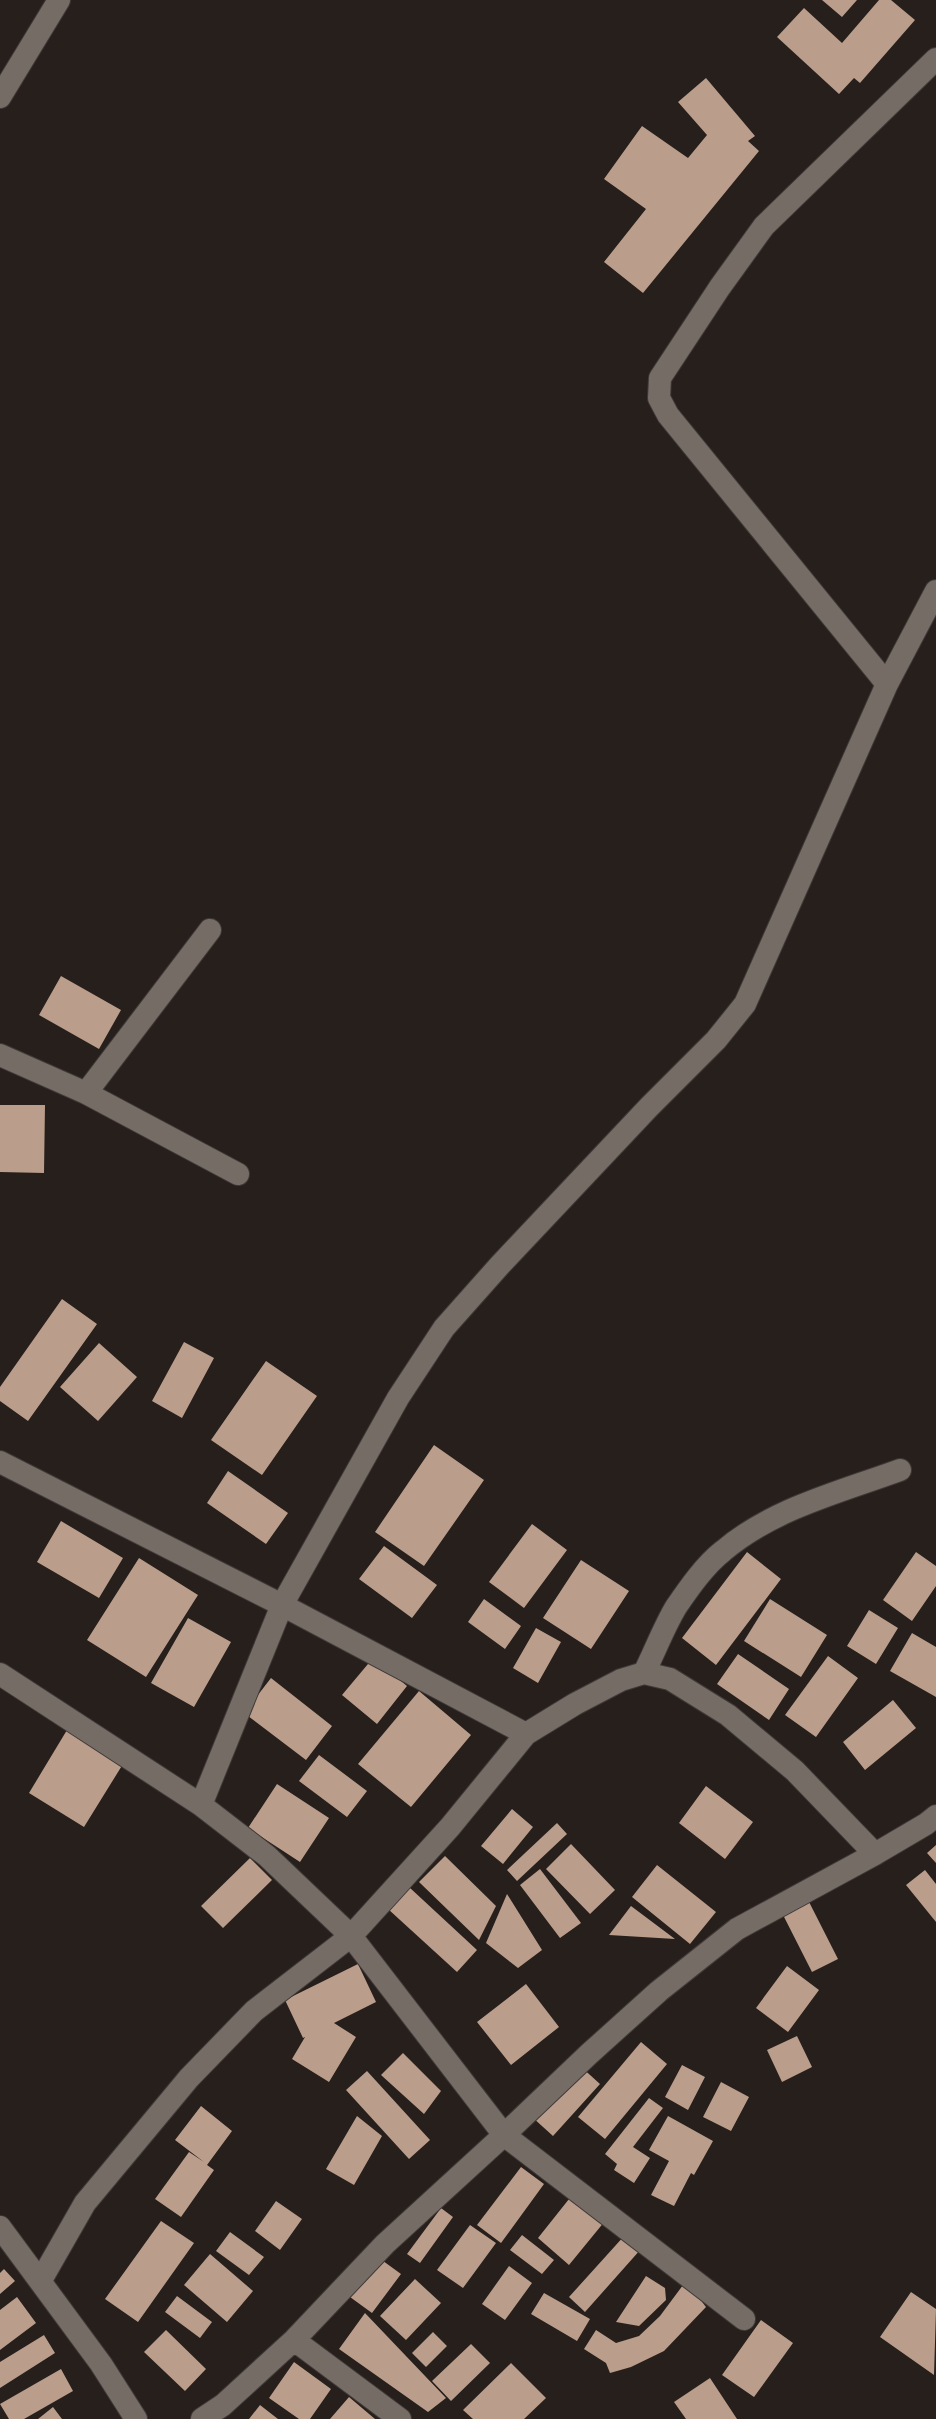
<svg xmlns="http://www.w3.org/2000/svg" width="936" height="2419" font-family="Quicksand,sans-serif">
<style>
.building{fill:#bb9d8b}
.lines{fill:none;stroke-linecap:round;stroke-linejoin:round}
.minor-casing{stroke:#403a38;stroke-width:24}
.tertiary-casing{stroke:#403a38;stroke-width:24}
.minor{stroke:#756c66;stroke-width:22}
.tertiary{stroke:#756c66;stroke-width:22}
</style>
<rect width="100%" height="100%" fill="#261f1b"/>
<!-- building -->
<path class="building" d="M822,0H857L842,17Z
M879,0H891L915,20L860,83L854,78L839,94L777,37L804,8L842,43Z
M706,78L755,136L748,141L759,151L643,293L604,262L646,209L604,179L642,126L688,158L707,135L678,102Z
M61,976L121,1010L99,1049L39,1015Z
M0,1105H45L44,1173L0,1172Z
M62,1299L97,1324L28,1421L0,1401V1387Z
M184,1342L214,1358L182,1418L152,1401Z
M99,1343L137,1377L98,1421L60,1387Z
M266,1361L317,1396L262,1475L211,1440Z
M434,1445L484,1480L424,1566L375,1532Z
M228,1471L288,1513L266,1544L207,1503Z
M61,1521L123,1558L99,1598L37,1562Z
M532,1524L567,1550L524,1608L489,1582Z
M384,1546L437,1585L412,1618L359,1579Z
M747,1552L781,1579L716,1665L682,1638Z
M916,1552L936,1566V1586L912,1621L883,1600Z
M139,1558L198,1595L146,1677L87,1640Z
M581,1560L629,1591L591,1649L543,1618Z
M484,1599L521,1626L505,1649L468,1622Z
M770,1599L827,1635L801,1677L744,1641Z
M869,1610L898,1628L876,1664L847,1646Z
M188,1618L231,1642L194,1707L151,1683Z
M536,1628L561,1642L538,1683L513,1668Z
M912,1633L936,1647V1697L890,1671Z
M738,1654L789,1689L769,1720L717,1684Z
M828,1656L858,1678L816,1737L785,1715Z
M373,1658L407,1686L377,1724L342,1695Z
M271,1678L332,1726L306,1760L244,1713Z
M419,1691L471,1735L411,1807L358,1764Z
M893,1700L916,1728L865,1770L843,1742Z
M67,1730L123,1764L84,1827L29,1793Z
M319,1755L367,1791L347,1817L299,1781Z
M277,1784L329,1818L300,1862L248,1828Z
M706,1786L753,1822L725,1859L679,1823Z
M512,1809L533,1827L503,1864L481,1846Z
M557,1823L567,1834L517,1881L507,1870Z
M571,1844L615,1890L590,1914L546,1869Z
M936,1845V1863L927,1853Z
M445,1856L496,1906L479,1940L419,1882Z
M250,1858L272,1880L223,1928L201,1906Z
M657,1865L716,1912L690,1944L632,1897Z
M540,1869L581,1923L560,1938L520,1885Z
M925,1870L936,1884V1922L906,1885Z
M409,1887L477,1950L457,1972L388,1909Z
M507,1894L542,1950L518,1968L486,1943Z
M806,1896L838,1959L812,1972L780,1909Z
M631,1906L675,1939L609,1935Z
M358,1964L376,2002L334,2023L356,2037L329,2082L292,2059L305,2037L303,2038L285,2000Z
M787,1966L819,1990L788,2032L756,2008Z
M526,1984L559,2027L511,2065L477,2022Z
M797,2036L812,2067L782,2082L767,2050Z
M641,2042L667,2064L605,2139L578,2117Z
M403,2053L441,2091L424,2114L381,2075Z
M579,2065L600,2084L553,2136L532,2117Z
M682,2065L705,2077L688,2110L665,2097Z
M367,2071L430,2140L409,2159L346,2090Z
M721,2082L749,2097L731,2131L703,2117Z
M649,2098L663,2108L633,2147L650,2158L634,2183L614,2170L617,2164L605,2154Z
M201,2106L232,2131L207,2165L214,2170L181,2217L155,2199L189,2152L204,2162L175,2140Z
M357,2116L382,2136L354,2185L326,2169Z
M668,2116L713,2141L694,2175L691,2173L674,2206L651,2195L669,2161L649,2150Z
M521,2167L544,2184L501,2243L477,2225Z
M573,2194L605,2221L569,2265L538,2238Z
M276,2201L302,2219L280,2250L255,2231Z
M441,2208L453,2217L420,2263L407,2254Z
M161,2221L194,2243L138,2322L105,2299Z
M470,2225L496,2243L463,2288L437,2270Z
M230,2232L264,2257L249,2275L216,2251Z
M522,2235L554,2260L542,2274L510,2250Z
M625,2235L641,2249L585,2312L569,2297Z
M210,2254L253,2291L227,2322L184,2285Z
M379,2258L401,2274L372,2313L350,2297Z
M509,2266L532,2283L505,2320L482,2304Z
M4,2269L15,2281L0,2294V2273Z
M646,2276L665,2288L666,2300L639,2326L616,2322Z
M415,2279L441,2303L406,2340L380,2316Z
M686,2281L706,2307L664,2351L631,2367L610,2373L606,2363L584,2349L596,2330L616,2343L639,2336L660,2316Z
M911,2292L936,2309L934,2375L880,2337Z
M544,2293L590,2319L577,2341L531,2314Z
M177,2296L212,2322L200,2338L165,2312Z
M17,2297L36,2323L0,2350V2310Z
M365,2313L446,2398L428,2412L339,2349Z
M761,2320L793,2343L754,2397L722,2375Z
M166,2330L206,2369L185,2391L144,2352Z
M433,2332L447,2346L426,2367L412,2353Z
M44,2335L55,2353L0,2388V2362Z
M471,2344L490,2363L451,2401L432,2381Z
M294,2362L331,2389L310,2419H299L269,2398Z
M511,2363L546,2398L524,2419H473L463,2410Z
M61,2369L73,2391L24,2419H9L0,2404Z
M710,2378L737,2419H686L674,2402Z
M349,2397L375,2419H330Z
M260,2405L278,2419H249Z
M53,2407L62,2419H38Z"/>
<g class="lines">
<!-- minor casing -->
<g class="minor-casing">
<path id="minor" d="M887,684L668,415L659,398L660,378L720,287L764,226L936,59
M0,1055L86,1093L238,1174
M86,1093L210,930
M0,1462L282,1605L526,1734
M644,1673C655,1651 664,1627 676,1607C689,1588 705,1565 723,1551C772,1509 840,1492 900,1470
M0,1674L201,1805L267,1856L351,1936L504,2135L744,2319
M201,1805L282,1605L398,1398L444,1328L500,1265L649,1107L716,1040L745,1004L887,684L936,591
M41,2280L85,2203L189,2078L254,2011L351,1936L450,1827L526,1734L575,1704L621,1680L644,1673L670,1679L728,1715L795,1771L875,1854
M294,2340L400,2419
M202,2419L223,2405L294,2340L385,2244L504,2135L589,2054L659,1991L737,1929L875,1854L926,1824L936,1816"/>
</g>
<!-- tertiary casing -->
<g class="tertiary-casing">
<path id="tertiary" d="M0,97L59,0
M0,2227L101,2364L136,2419"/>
</g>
<!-- minor -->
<use href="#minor" class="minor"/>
<!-- tertiary -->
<use href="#tertiary" class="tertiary"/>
</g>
</svg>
